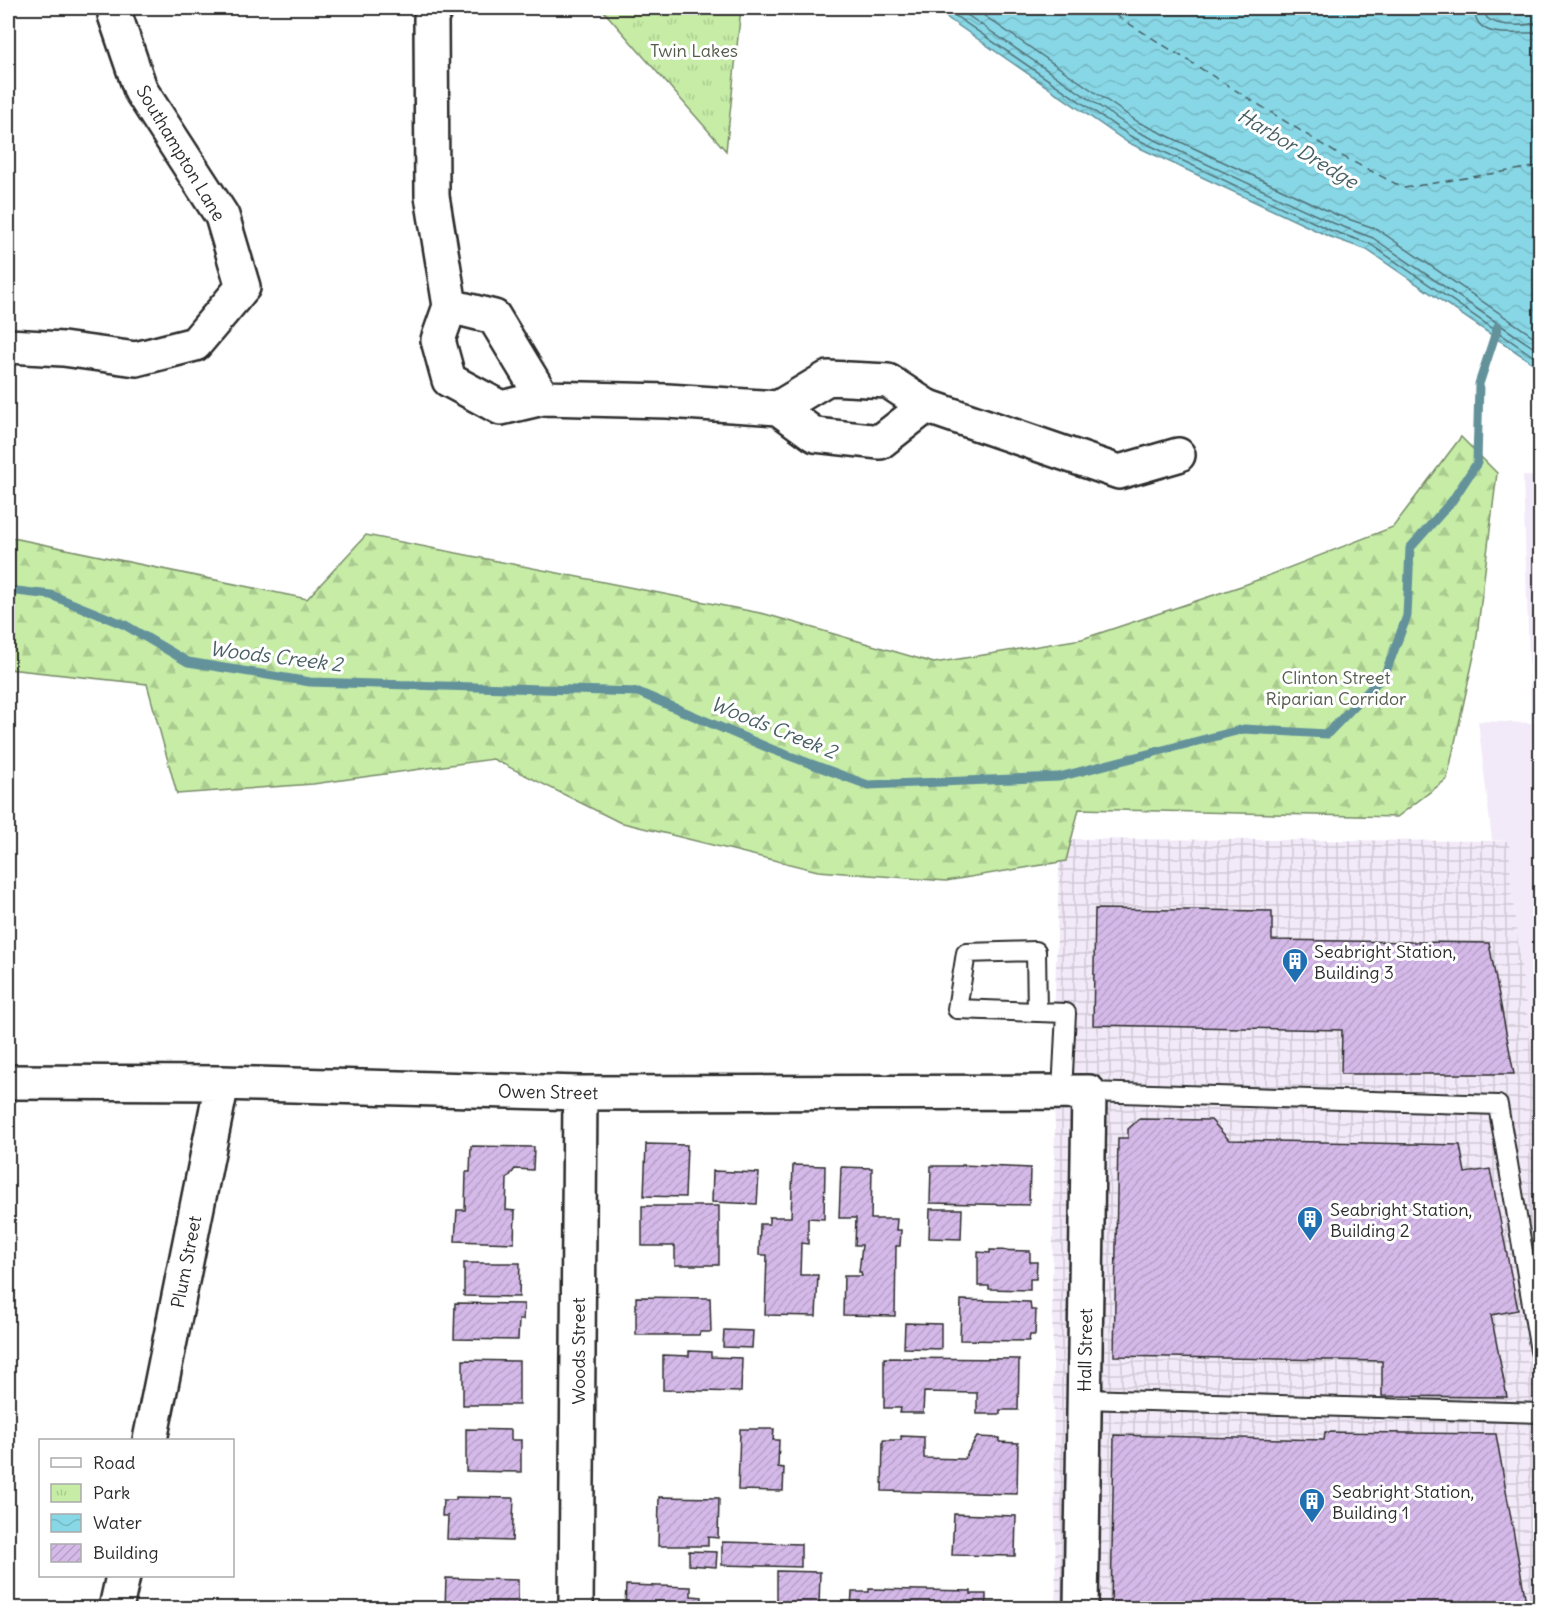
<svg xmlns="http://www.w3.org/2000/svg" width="1548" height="1616" font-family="Delius,sans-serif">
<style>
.built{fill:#f2eaf8}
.industrial{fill:url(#industrial-grid)}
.forest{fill:url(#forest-firs);stroke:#788c68;stroke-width:1.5}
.park{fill:url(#park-tufts);stroke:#788c68;stroke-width:1.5}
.water{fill:url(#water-waves);stroke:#63929b;stroke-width:1.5}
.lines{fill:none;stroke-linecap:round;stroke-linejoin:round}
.shore{stroke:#507076;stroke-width:1.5}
.stream{stroke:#63929b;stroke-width:9}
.ferry{stroke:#475f63;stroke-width:1.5;stroke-dasharray:8 6;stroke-linecap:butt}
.building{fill:url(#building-hatch);stroke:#2b2b2b;stroke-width:1.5}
.lane-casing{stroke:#2b2b2b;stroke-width:22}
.street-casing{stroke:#2b2b2b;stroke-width:38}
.lane{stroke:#fff;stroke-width:18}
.street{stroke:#fff;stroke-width:33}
.labels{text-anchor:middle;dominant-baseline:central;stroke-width:6;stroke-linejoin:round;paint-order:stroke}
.park-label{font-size:18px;fill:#525b4a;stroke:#fff}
.street-label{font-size:18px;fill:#2b2b2b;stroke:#fff}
.poi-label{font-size:18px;fill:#2b2b2b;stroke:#fff;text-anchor:start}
.water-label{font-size:20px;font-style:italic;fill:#475f63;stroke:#fff}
</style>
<defs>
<pattern id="industrial-grid" width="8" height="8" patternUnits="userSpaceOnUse" patternTransform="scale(1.5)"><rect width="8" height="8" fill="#f2eaf8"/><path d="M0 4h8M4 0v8" fill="none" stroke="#d0c9d5"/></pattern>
<pattern id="forest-firs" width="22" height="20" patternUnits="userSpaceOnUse" patternTransform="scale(1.5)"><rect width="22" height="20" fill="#c6eca6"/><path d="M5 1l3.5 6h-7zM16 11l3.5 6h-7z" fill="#aacb8f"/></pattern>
<pattern id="park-tufts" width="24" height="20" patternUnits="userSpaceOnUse" patternTransform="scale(1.5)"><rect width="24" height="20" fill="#c6eca6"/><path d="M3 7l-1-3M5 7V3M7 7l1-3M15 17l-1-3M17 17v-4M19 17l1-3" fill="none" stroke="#aacb8f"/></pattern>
<pattern id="water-waves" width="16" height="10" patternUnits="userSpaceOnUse" patternTransform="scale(1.5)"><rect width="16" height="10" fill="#88d7e6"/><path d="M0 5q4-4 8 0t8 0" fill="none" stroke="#76b9c5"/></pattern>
<pattern id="building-hatch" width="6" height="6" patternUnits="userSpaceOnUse" patternTransform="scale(1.5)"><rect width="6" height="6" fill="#d5bae9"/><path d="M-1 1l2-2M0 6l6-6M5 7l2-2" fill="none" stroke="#b7a0c8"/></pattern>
</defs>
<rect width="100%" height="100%" fill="#fff"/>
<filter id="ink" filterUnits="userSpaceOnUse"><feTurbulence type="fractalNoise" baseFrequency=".0167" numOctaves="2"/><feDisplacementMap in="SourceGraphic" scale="12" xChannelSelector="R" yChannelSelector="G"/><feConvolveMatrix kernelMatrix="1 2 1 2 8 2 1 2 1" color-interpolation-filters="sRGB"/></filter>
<g filter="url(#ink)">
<!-- built -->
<path class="built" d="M1523,476L1540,477V1121L1535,1087L1511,886L1508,841L1492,840L1478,721L1531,723Z"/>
<!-- industrial -->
<path class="industrial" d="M1060,839L1509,841L1511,886L1540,1118V1608H1056L1052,1287L1055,1128L1053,1057Z"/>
<!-- forest -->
<path class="forest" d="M1461,437L1497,473L1475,651L1447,779L1397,817L1079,809L1066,861L946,881L818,871L619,822L493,759L313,784L177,794L147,684L8,669V537L307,599L366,535L765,614L934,663L1082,639L1247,584L1393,527Z"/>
<!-- park -->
<path class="park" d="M601,8H741L726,151Z"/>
<!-- water -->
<path class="water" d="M933,8H1494L1499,11L1540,10V368L1367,250L1328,236L1127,142Z"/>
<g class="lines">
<!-- shore -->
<path class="shore" d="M944,8L1130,136L1330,230L1370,244L1540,361
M957,8L1134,130L1333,223L1373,238L1540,352
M973,8L1138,122L1337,215L1377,229L1540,341
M1474,8C1475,33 1497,34 1517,33C1525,33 1533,34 1540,31
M1483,8L1487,18C1497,27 1529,27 1540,21"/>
<!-- stream -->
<path class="stream" d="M8,590L51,595L125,625L188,662L310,682L638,692L771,749L868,785L1059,777L1244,729L1327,734L1385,674L1407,616L1410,548L1452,501L1477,463L1479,384L1498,326"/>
<!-- ferry -->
<path class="ferry" d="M1104,8L1336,153L1404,188L1540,166"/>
</g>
<!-- building -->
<path class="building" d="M1095,909L1272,911V940L1489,943L1514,1074H1341L1342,1030L1093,1025Z
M1139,1119L1211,1120L1229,1140L1460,1145L1465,1173L1490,1169L1518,1310L1491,1315L1507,1397L1382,1396V1361L1114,1356L1118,1138H1128V1129Z
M646,1144L687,1145L685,1197L644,1196Z
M471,1146L534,1147L533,1170L515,1169L507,1179L506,1210L515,1211L514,1243L455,1241L457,1210H465L466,1172H470Z
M793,1165L825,1166L824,1219L808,1218V1244L801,1243L800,1275H818L816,1316L765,1315L767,1255H759L760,1224H769V1217H791Z
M962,1165L1030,1168L1029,1205L930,1203L931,1166H962Z
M841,1167L872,1168L871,1219H897L896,1230H901L900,1246H896L895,1316L843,1315L844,1276H862L861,1272H859L862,1245H855L856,1218H839Z
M713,1171L759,1173L757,1204L712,1202Z
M642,1206H719V1265H675V1246H642Z
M930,1209H962L961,1239L929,1238Z
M990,1250L1030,1251V1262H1037L1036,1279H1030V1290L989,1289V1286H978V1252L990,1253Z
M464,1263H520L519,1297L464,1296Z
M636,1297L710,1298L711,1332H700L699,1335H636Z
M961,1300L1030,1302L1031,1310H1036L1035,1335H1030L1029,1341L960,1340Z
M455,1303L524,1304L523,1320H519L518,1340L454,1339Z
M905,1323L941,1324V1349L904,1348Z
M724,1330L753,1331L752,1348L723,1347Z
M689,1351L711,1352V1357L742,1358L741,1392L663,1390V1355L689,1356Z
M884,1358L1019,1359L1018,1410H1000V1414H977V1393L924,1392L923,1413H900L901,1408H884Z
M463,1360L519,1361V1405H463Z
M466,1429L511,1430V1440H521V1472L466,1471Z
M740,1429H774L773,1440H779L778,1467L784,1468L783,1491L738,1490Z
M1325,1432L1496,1434L1527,1608H1111L1114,1435L1324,1440Z
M901,1436L924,1437V1458L964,1459L977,1437L1000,1438V1442L1018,1443L1017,1494L882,1491L883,1440H901Z
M456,1497L514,1498L512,1541L447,1539L448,1516H442L443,1500H456Z
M659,1497L719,1498L718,1538L708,1537V1546H658Z
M954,1514L1016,1516L1015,1556L952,1555Z
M722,1542L801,1544V1567L722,1565Z
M689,1551L717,1552L716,1567L689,1565Z
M777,1571L820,1572L819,1606L777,1605Z
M446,1578L518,1580V1608H445Z
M626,1585L691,1587V1596L702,1597L701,1608H625Z
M869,1589L971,1591V1594H986V1603L1030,1604V1608H851L852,1592H869Z"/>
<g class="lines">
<!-- lane casing -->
<g class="lane-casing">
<path id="lane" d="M1037,1012L1036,951L966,953L957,1009L1066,1013L1062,1092
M1089,1092L1498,1105L1540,1351
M1084,1399L1540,1413"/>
</g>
<!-- street casing -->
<g class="street-casing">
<path id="street" d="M436,8L431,18L432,196L450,306
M8,346L63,349L136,359L195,344L243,287L222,216L141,91L115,15V8
M543,398L494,317L450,306L438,340L449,380L501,408L543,398L667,401L778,408L815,435L880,442L926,406L888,381L828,378L778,408
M926,406L1119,472L1178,455
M8,1082L222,1083L580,1093L1089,1092L1081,1608
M150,1440L222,1083
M116,1608L123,1576
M576,1608L580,1093"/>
</g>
<!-- lane -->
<use href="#lane" class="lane"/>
<!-- street -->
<use href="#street" class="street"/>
</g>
</g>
<!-- icons -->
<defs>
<g id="building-pin" transform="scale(1.35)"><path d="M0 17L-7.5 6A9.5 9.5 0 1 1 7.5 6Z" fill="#1f6fb2" stroke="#fff"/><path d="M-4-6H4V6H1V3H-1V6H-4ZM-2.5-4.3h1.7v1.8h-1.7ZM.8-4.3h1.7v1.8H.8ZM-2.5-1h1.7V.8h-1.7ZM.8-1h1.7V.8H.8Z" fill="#fff"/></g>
</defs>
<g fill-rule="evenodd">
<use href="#building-pin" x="1295" y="961"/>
<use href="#building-pin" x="1310" y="1219"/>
<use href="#building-pin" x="1312" y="1501"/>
</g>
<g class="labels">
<!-- park labels -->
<g class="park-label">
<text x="694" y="50">Twin Lakes</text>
<text x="1336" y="677">Clinton Street<tspan x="1336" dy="21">Riparian Corridor</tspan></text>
</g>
<!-- street labels -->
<g class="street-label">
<text transform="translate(181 153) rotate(59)">Southampton Lane</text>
<text transform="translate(548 1092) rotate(1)">Owen Street</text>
<text transform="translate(186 1262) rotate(-79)">Plum Street</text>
<text transform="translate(1085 1350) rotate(-89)">Hall Street</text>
<text transform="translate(578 1351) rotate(-90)">Woods Street</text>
</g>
<!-- poi labels -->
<g class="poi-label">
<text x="1314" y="951">Seabright Station,<tspan x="1314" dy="21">Building 3</tspan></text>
<text x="1330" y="1209">Seabright Station,<tspan x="1330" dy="21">Building 2</tspan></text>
<text x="1332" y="1491">Seabright Station,<tspan x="1332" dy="21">Building 1</tspan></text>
</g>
<!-- water labels -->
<g class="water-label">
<text transform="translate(1298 148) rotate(31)">Harbor Dredge</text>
<text transform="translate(276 656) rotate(7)">Woods Creek 2</text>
<text transform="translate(774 727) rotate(22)">Woods Creek 2</text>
</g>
</g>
<!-- margin -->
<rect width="1548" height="1616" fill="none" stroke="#fff" stroke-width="30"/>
<rect x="15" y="15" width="1518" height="1586" fill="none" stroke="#2b2b2b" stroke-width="2" filter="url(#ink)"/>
<!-- legend -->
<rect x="39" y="1439" width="195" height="138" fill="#ffffff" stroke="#aaaaaa" stroke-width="1.5"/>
<rect x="51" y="1458" width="30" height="9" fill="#ffffff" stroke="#aaaaaa" stroke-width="1.5"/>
<text x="93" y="1469" font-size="18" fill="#2b2b2b">Road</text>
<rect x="51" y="1484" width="30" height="18" fill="url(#park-tufts)" stroke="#aaaaaa" stroke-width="1.5"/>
<text x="93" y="1499" font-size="18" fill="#2b2b2b">Park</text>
<rect x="51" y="1514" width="30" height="18" fill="url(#water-waves)" stroke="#aaaaaa" stroke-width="1.5"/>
<text x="93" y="1529" font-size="18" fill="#2b2b2b">Water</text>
<rect x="51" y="1544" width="30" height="18" fill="url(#building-hatch)" stroke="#aaaaaa" stroke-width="1.5"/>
<text x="93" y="1559" font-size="18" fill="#2b2b2b">Building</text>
</svg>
